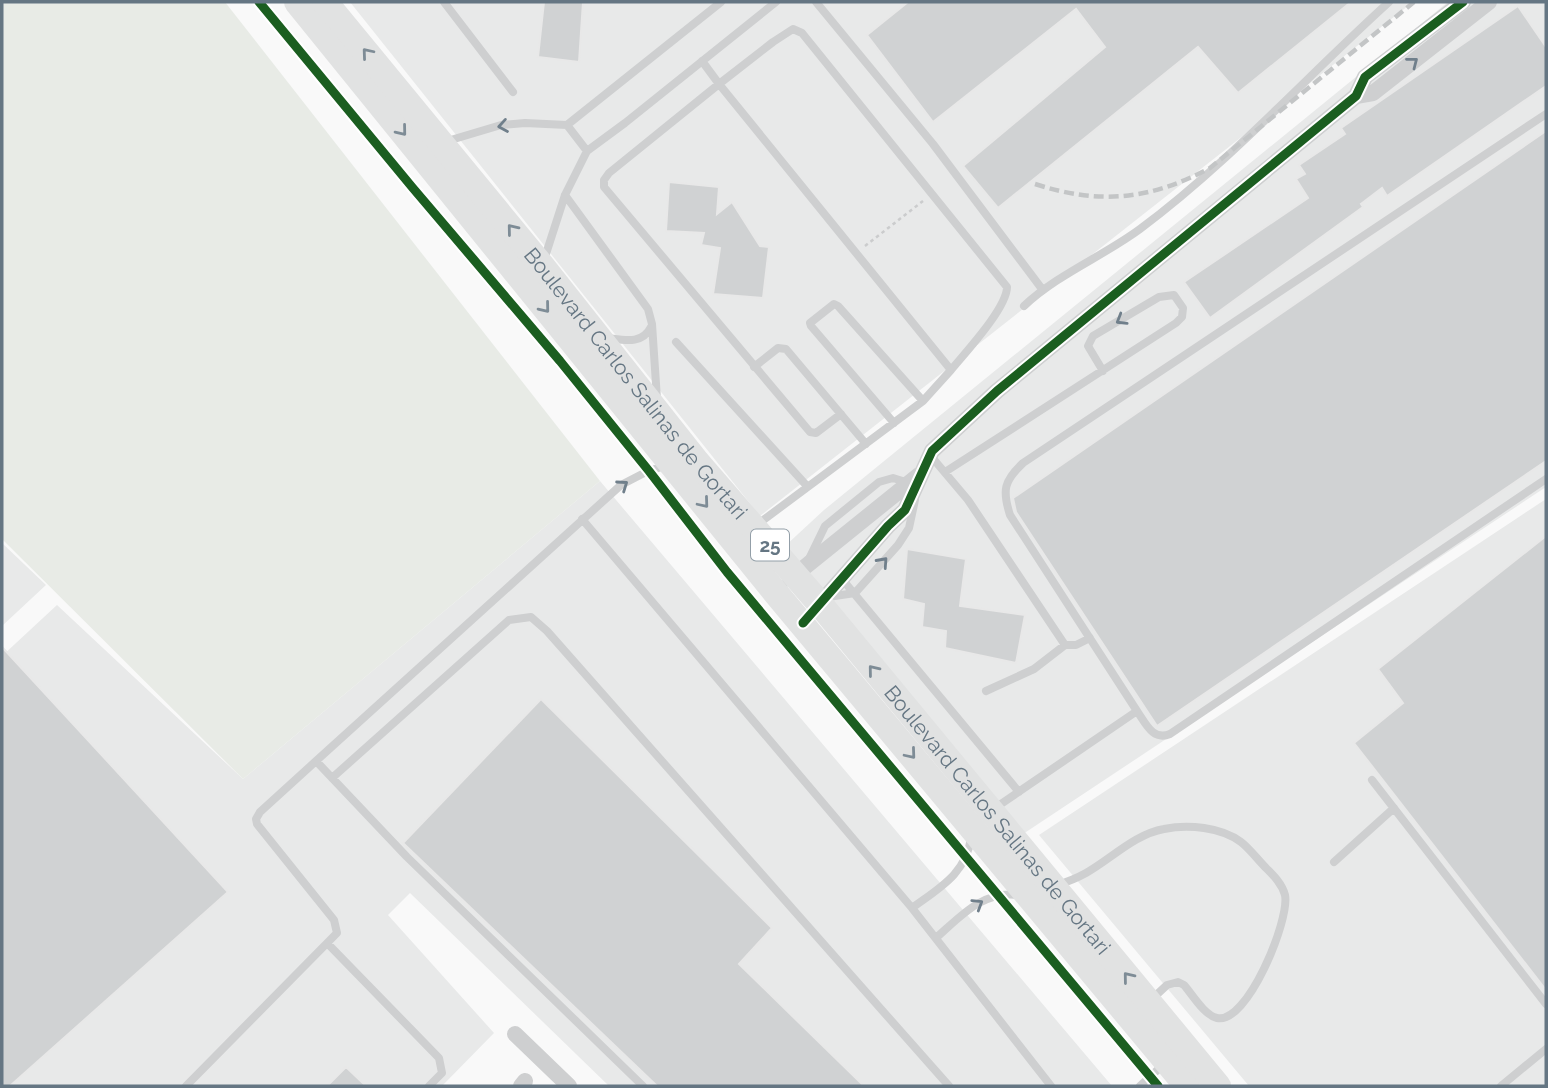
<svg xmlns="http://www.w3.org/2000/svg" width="1548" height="1088" font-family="Raleway,sans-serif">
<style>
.built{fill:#e8e9e9}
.green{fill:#e8ebe6}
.building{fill:#d0d2d3;stroke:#e8e8e8;stroke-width:2}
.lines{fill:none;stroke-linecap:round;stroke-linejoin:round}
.path{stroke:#cbcccd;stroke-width:2.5;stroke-dasharray:3.5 3.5;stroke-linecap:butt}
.service{stroke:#cecfd0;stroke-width:8}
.minor{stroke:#cecfd0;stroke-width:16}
.primary{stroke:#e1e2e2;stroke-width:26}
.rail{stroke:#c3c5c6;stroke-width:4.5;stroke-dasharray:10 5;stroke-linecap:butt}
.cycleway-casing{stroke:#fff;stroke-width:13}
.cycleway{stroke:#1b5e20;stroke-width:9}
.oneway{stroke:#7e8c96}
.oneway2{stroke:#707f8b}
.labels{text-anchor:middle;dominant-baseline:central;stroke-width:7;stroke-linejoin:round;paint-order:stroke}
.shield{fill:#fff;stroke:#939fa8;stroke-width:2}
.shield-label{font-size:19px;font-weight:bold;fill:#657683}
.street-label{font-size:21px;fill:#657683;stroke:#fff}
</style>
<rect width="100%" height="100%" fill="#f9f9f9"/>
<!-- built -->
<path class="built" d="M350,2H1413L760,516Z
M1448,2H1546V487L1023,834L784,547L824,510Z
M600,481L1112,1086H609L410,893L388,915L494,1033L442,1086H2V656L57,605L243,779Z
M1546,499V1086H1249L1039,835Z
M2,543L46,585L2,626Z"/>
<!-- green -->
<path class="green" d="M2,2H225L600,481L243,779L2,539Z"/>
<!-- building -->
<path class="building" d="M544,2H583L579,62L538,57Z
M908,2H1351L1238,93L1198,47L998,208L963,166L1105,47L1076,9L933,122L867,35Z
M1518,6L1546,47V86L1387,196L1382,188L1361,204L1363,207L1210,318L1184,282L1308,198L1296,179L1305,174L1299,165L1345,134L1341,128Z
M1546,131V461L1157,726L1016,512L1013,498Z
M669,182L719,187L717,214L732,202L760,246L769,247L763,298L713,294L720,248L701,245L704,233L666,231Z
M1546,536V990L1354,743L1403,703L1378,669Z
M907,549L966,559L960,606L1025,615L1016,663L945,648L946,631L922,627L924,604L903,599Z
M2,647L228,892L10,1086H2Z
M541,699L772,928L739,964L864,1086H657L403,843Z
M346,1067L366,1086H327Z"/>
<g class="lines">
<!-- path -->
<path class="path" d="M865,246L923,201"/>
<!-- service -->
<path class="service" d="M444,2L513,92
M816,2L933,144L1042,289
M702,61L719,84L951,370C965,353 1007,308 1007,287L802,33L793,29L773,42L719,84L609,173L604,180V187L810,432L816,433L841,414
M567,125L587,151
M444,142L501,125L525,123L567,125L721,2
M565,195L648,309L652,324L657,399
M544,260L565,195L587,151L625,123L776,2
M1024,306C1058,274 1102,257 1140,229C1230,162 1306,77 1389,2
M607,338C624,340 642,345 651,327
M676,342L807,486
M754,367L778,348L786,349L866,444
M894,423L811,326L810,323L834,304L838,306L923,401
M930,455L968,500L1065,645L1034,669L986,691
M945,472L1176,323L1182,317L1183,308L1174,295L1159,297L1093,336L1088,346L1103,371
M582,519L912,908L1051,1086
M758,524L923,401L951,370
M808,561L825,526L879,482L893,478L909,483
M842,579L1019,792
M828,597L855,593L898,545L909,528L915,500
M1065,645H1076L1090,638
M1137,711C1146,724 1153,741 1170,734L1546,479
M332,778L509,620L531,617L547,631L949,1086
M1372,780L1546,1004
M995,808L1137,711L1010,515C1002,490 1004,481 1023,463L1546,114
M1334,862L1394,808
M1057,885C1067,882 1077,878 1086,873C1111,859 1135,834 1164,829C1188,824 1221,827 1241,842C1250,849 1258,860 1267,869C1274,876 1282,884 1285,895C1290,920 1247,1025 1217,1018C1204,1015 1192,994 1184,985L1178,982L1167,985L1153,998
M912,908C939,888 966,874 971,838
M936,938C961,916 983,890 1019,895
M328,944L439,1058L442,1073L429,1086
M186,1086L337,933L334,920L257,824L256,819L260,812L316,761
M643,1086L407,857L316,761L621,485L648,471L665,466
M1140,1086L1164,1064
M1501,1086L1546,1049"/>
<!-- minor -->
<path class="minor" d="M1356,96L1373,93L1489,2
M790,579L919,475
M816,608L888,526L905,510L932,451L997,391L1356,96L1365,77L1463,2
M515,1034L569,1086
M521,1086L525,1081"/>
<!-- primary -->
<g class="primary">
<path d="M297,2L775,592L1187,1086"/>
<path id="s1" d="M325,2L542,266L697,462L820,604L1218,1086"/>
</g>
<!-- rail -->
<path class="rail" d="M1035,184C1100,205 1150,200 1210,168L1414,2"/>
<!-- cycleway casing -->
<g class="cycleway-casing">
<path id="cycleway" d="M259,2L412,187L560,361L649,471L727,572L1158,1086
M803,623L888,526L905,510L932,451L997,391L1356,96L1365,77L1463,2"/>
</g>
<!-- cycleway -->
<use href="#cycleway" class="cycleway"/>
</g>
<!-- one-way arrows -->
<defs><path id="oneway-chevron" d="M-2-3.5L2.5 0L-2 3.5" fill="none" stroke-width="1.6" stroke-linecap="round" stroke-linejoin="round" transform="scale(1.75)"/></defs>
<g class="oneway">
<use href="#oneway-chevron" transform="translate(367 53) rotate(-130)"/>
<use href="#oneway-chevron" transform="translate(402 131) rotate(51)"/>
<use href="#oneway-chevron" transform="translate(512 229) rotate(-129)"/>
<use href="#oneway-chevron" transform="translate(545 308) rotate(51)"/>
<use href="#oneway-chevron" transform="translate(704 503) rotate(50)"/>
<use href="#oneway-chevron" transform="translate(873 670) rotate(-129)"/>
<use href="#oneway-chevron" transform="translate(911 754) rotate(50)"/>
<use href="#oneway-chevron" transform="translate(1128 977) rotate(-129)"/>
</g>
<g class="oneway2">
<use href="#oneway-chevron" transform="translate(1413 62) rotate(-38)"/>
<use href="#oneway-chevron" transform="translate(503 126) rotate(170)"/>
<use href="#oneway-chevron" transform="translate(1121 320) rotate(149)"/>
<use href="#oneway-chevron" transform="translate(623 485) rotate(-35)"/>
<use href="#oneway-chevron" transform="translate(883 562) rotate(-48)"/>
<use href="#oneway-chevron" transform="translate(978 904) rotate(-32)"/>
</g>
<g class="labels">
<!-- shield labels -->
<rect class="shield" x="751" y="529.5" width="38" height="31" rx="5"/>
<g class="shield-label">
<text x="770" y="545">25</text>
</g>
<!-- street labels -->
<g class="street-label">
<text stroke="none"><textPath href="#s1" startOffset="492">Boulevard Carlos Salinas de Gortari</textPath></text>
<text stroke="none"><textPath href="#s1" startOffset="1059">Boulevard Carlos Salinas de Gortari</textPath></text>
</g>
</g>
<!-- border -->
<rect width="1548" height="1088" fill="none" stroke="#657683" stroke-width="7"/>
</svg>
